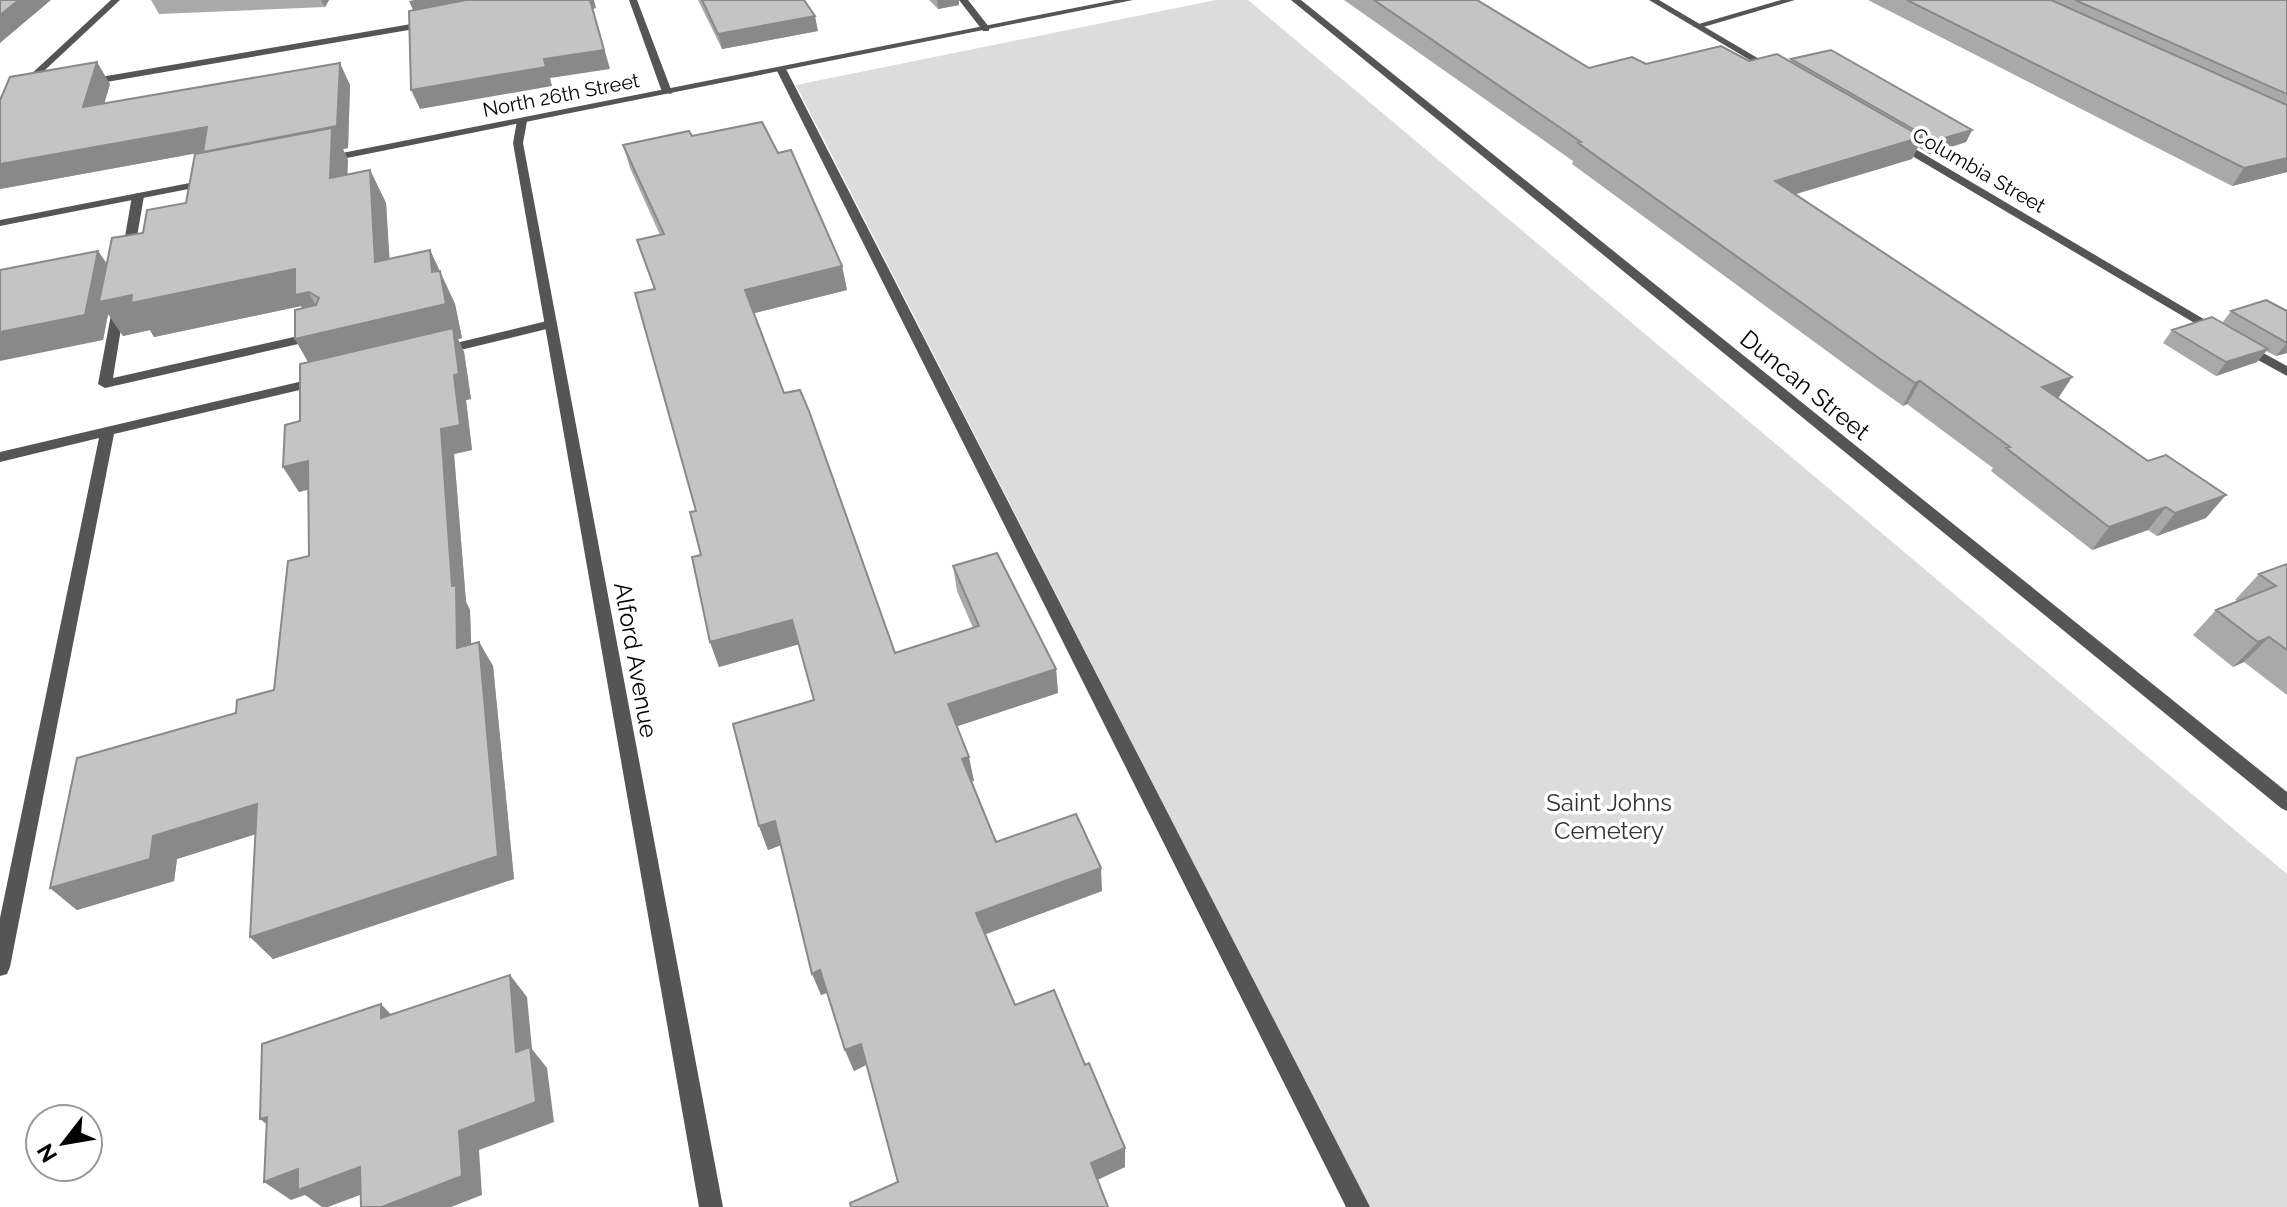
<svg xmlns="http://www.w3.org/2000/svg" width="2287" height="1207" font-family="Raleway,sans-serif">
<style>
.green{fill:#dcdcdc}
.lines{fill:none;stroke-linecap:round;stroke-linejoin:round}
.service{fill:#555;fill-rule:evenodd}
.minor{fill:#555;fill-rule:evenodd}
.tertiary{fill:#555;fill-rule:evenodd}
.wall{fill:#a9a9a9}
.shaded-wall{fill:#898989}
.building{fill:#c4c4c4;stroke:#898989;stroke-width:2}
.labels{text-anchor:middle;dominant-baseline:central;stroke-width:7;stroke-linejoin:round;paint-order:stroke}
.far-street-label{font-size:20px;fill:#000;stroke:#fff}
.street-label{font-size:24px;fill:#000;stroke:#fff}
.park-label{font-size:24px;fill:#333;stroke:#fff}
</style>
<rect width="100%" height="100%" fill="#fff"/>
<!-- green -->
<path class="green" d="M1216,0H1248L2287,874V1207H1369L796,85Z"/>
<g class="lines">
<!-- service -->
<path class="service" d="M1781,0H1795L1700,28L1692,26Z
M429,21L432,22V26L89,85L84,82L89,79Z
M778,67L786,69L1370,1207H1346L776,69Z
M138,193L144,196L134,254L128,258L122,254L132,196Z
M119,300L125,304L113,378L316,332L322,336L316,340L105,388L98,384L113,304Z
M551,320L555,321V327L440,355L433,351L435,348Z
M320,377L327,381L325,384L114,434L10,967L7,974L0,976V918L99,438L0,462V452Z"/>
<!-- minor -->
<path class="minor" d="M111,0H120L0,112V103Z
M629,0H637L672,92L671,94L662,92Z
M959,0H968L989,27V31H983Z
M1291,0H1301L2287,792V811L2281,808Z
M1649,0H1659L1778,70L1770,72Z
M522,118L527,121L523,143L723,1207H699L513,143L517,121Z
M1892,140H1900L2224,331L2223,334H2213L1892,144Z
M2245,343L2287,366V376L2240,350V344Z"/>
<!-- tertiary -->
<path class="tertiary" d="M1115,0H1133L327,162L322,159L327,156Z
M210,179L216,182L214,184L0,226V220Z"/>
</g>
<!-- wall -->
<path class="wall" d="M151,0H329L325,7L159,14Z
M698,0H804L818,31L722,49Z
M929,0H959V5L938,9Z
M1344,0H1477L1589,68L1646,64L1749,61L1790,62L1791,59L1972,130L1966,142L1929,154L1918,147L1912,159L1795,194L2072,377L2058,398L2206,518L2157,536L2148,530L2092,550L1991,471L1993,468L1907,404L1903,406L1865,379L1572,164L1573,161Z
M1868,0H2287V172L2232,186Z
M110,84L104,103L350,85L348,148L343,149L348,160L347,175L370,170L386,203L389,259L430,250L455,304L462,338L458,339L464,352L471,399L466,400L472,450L454,454L466,602L470,610L471,644L479,642L493,666L514,879L273,959L250,937L256,834L177,859L174,881L77,910L50,888L236,713L274,690L309,556L308,489L299,492L283,467L300,421L308,362L295,339L302,308L301,306L154,337L150,330L123,336L108,314L103,340L98,251L107,264L143,233L186,203L203,152L0,189Z
M692,136L778,153L842,266L847,290L754,313L784,393L895,653L973,628L957,591L953,566L1056,669L1058,693L957,726L974,781H972L996,842L1102,891L985,934L1015,1005L1125,1167L1097,1179L898,1182L866,1065L854,1071L845,1050L827,993L821,995L781,845L768,850L759,826L814,700L799,644L719,667L710,642L696,511L654,289L637,240L660,235L630,168L623,145Z
M2231,311H2287V353L2276,356L2266,351L2257,362L2216,376L2163,343L2172,330L2222,323Z
M2287,564V695L2244,662L2233,667L2193,635L2216,610L2237,601L2235,600L2259,574Z"/>
<!-- shaded-wall -->
<path class="shaded-wall" d="M19,0H51L0,43V15Z
M321,0H329L325,7Z
M414,0H530L417,19L409,1Z
M590,0H594L596,8L593,9L610,69L550,78L552,86L420,109L411,90Z
M937,0H959V5L938,9Z
M815,16L818,31L722,49L718,34Z
M97,62L110,84L97,129L83,107Z
M340,63L350,85L348,148L343,149L348,160L346,210L203,152L0,189V164Z
M1972,130L1966,142L1929,154L1934,141Z
M1922,137L1912,159L1766,203L1775,181Z
M2287,158V172L2232,186L2244,168Z
M370,170L386,203L392,296L375,262Z
M430,250L455,304L462,338L458,339L464,352L471,399L466,400L472,450L454,454L466,602L470,610L472,672L457,648L315,374L295,339L432,272Z
M98,251L115,276L132,295L295,269L328,326L314,329L301,306L154,337L150,330L123,336L108,314L103,340L0,361V332Z
M842,266L847,290L751,314L745,290Z
M2287,343V353L2276,356Z
M2268,349L2257,362L2216,376L2226,362Z
M2072,377L2057,400L2042,387Z
M1920,381L1907,404L1903,406L1915,383Z
M308,461L323,486L299,492L283,467Z
M2226,495L2206,518L2157,536L2175,513Z
M2166,507L2148,530L2092,550L2109,527Z
M792,620L800,644L719,667L710,642Z
M2269,637L2244,662L2233,667L2258,642Z
M479,642L493,666L514,879L273,959L250,937Z
M1056,669L1058,693L952,728L948,704Z
M969,757L974,781L967,783L962,759Z
M257,804L278,827L177,859L174,881L77,910L50,888L153,836Z
M775,821L784,844L768,850L759,826Z
M1101,868L1102,891L981,936L976,913Z
M820,970L829,992L821,995L812,974Z
M510,975L527,997L532,1049L547,1068L554,1122L479,1150L482,1195L451,1207H382L459,1131L516,1052Z
M381,1004L402,1026L381,1018Z
M861,1044L868,1064L854,1071L845,1050Z
M267,1117L286,1139L260,1119Z
M1125,1148V1167L1093,1182L1091,1163Z
M360,1167L384,1186L328,1207H322L305,1195L291,1200L264,1182L298,1169Z"/>
<!-- building -->
<path class="building" d="M0,0H19L0,15Z
M466,0H590L604,50L544,59L546,67L411,90L409,11Z
M702,0H804L815,16L718,34Z
M1374,0H1477L1589,68L1632,57L1646,64L1721,46L1749,61L1777,54L1922,137L1775,181L2072,377L2042,387L2148,461L2166,455L2226,495L2175,513L2166,507L2109,527L2006,448L2010,447L1920,381L1915,383L1876,356L1578,143L1581,142Z
M1907,0H2051L2287,105V158L2244,168Z
M2075,0H2287V94Z
M1831,50L1972,130L1934,141L1791,59Z
M97,62L83,107L340,63L337,126L203,152L207,127L0,164V100L10,77Z
M762,122L778,153L791,150L842,266L745,290L784,393L800,390L809,411L895,653L979,626L953,566L997,553L1056,669L948,704L969,757L962,759L996,842L1076,814L1101,868L976,913L1015,1005L1054,990L1085,1065L1089,1063L1125,1148L1091,1163L1108,1207H851L850,1203L898,1182L861,1044L845,1050L820,970L812,974L775,821L759,826L733,724L814,700L792,620L710,642L692,557L701,555L690,512L696,511L635,293L655,289L637,240L664,234L623,145L689,131L692,136Z
M332,128L330,178L370,170L375,262L430,250L432,272L440,271L446,304L295,339V310L316,305L319,298L309,292L295,295V269L131,303L132,295L99,302L112,238L143,233L147,210L186,203L195,154Z
M98,251L85,315L0,332V270Z
M2266,300L2287,311V343L2231,311Z
M2212,317L2268,349L2226,362L2172,330Z
M453,328L459,374L454,375L460,425L441,429L452,586L456,585L457,648L479,642L498,856L250,937L257,804L153,836L150,859L50,888L77,758L236,713L237,700L274,690L288,561L309,556L308,461L283,467L285,425L300,421V364Z
M2287,564V650L2269,637L2258,642L2216,610L2276,586L2259,574Z
M510,975L516,1052L530,1047L536,1102L459,1131L462,1176L382,1207H361L360,1167L298,1190V1169L264,1182L267,1117L260,1119L262,1044L381,1004V1018Z"/>
<g class="labels">
<!-- far-street labels -->
<g class="far-street-label">
<text transform="translate(561 95) rotate(-11)">North 26th Street</text>
<text transform="translate(1979 170) rotate(30)">Columbia Street</text>
</g>
<!-- street labels -->
<g class="street-label">
<text transform="translate(1805 385) rotate(39)">Duncan Street</text>
<text transform="translate(636 660) rotate(80)">Alford Avenue</text>
</g>
<!-- park labels -->
<g class="park-label">
<text x="1609" y="802">Saint Johns<tspan x="1609" dy="28">Cemetery</tspan></text>
</g>
</g>
<!-- north arrow -->
<g transform="translate(64 1143) rotate(239)"><circle r="38" fill="#ffffff" stroke="#999999" stroke-width="2"/>
<path d="M0-6L14 30L0 20L-14 30Z" fill="#000000"/>
<text y="-12" font-size="22" font-weight="bold" text-anchor="middle" fill="#000000">N</text>
</g>
</svg>
